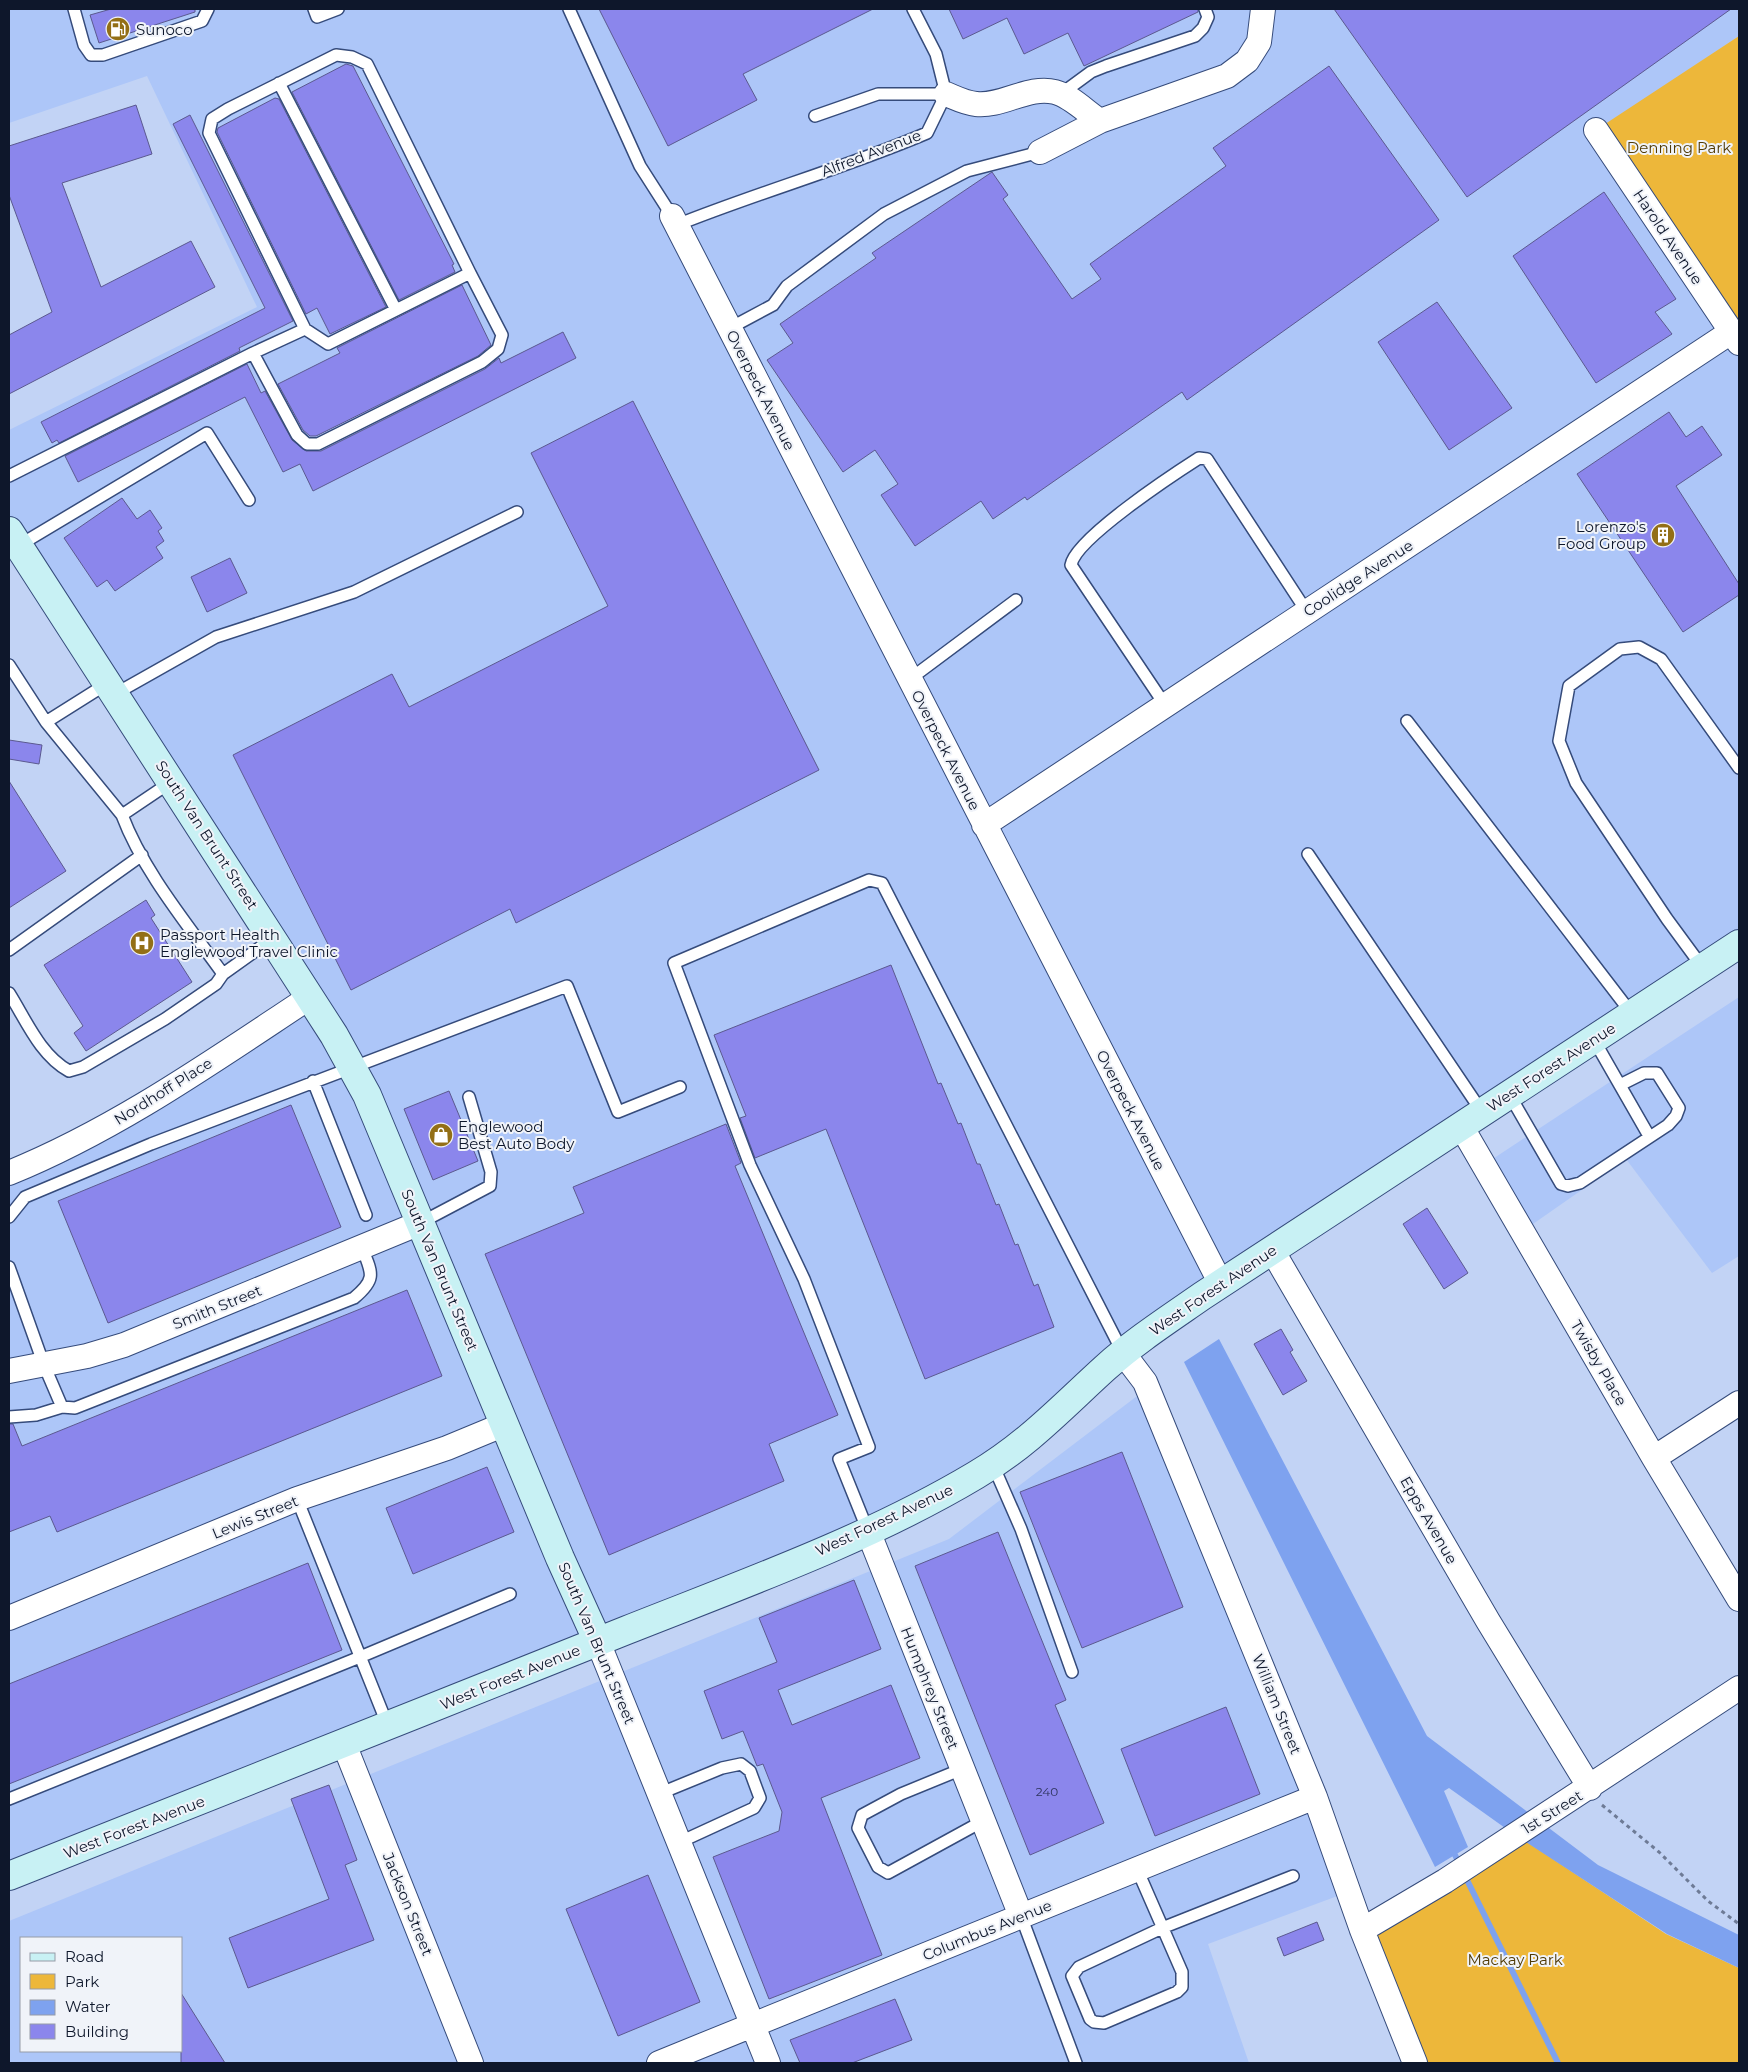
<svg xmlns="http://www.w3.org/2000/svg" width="1748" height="2072" font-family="Montserrat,sans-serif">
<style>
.built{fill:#adc6f8;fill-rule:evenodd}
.green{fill:#edb73a}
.water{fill:#7ea2ef}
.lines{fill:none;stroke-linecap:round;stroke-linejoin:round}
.stream{stroke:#7ea2ef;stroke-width:6}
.building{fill:#8b86ec;stroke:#5b598f}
.lane-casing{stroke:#354b7b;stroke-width:14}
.street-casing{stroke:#354b7b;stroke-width:26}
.secondary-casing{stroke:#354b7b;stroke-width:30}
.path{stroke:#6e7b96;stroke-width:3;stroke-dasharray:4 4;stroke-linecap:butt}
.lane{stroke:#fff;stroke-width:11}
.street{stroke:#fff;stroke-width:24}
.secondary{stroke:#c8f1f4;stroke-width:28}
.labels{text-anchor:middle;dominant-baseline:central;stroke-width:4;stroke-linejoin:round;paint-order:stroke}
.number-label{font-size:12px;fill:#2d335b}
.poi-label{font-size:15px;fill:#0e172b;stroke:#f0f3f9;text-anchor:start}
.park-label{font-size:15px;fill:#503a05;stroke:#f0f3f9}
.street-label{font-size:15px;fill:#0e172b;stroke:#f0f3f9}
</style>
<rect width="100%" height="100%" fill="#c2d3f5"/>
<!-- built -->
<path class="built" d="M9,9H1739V36L1597,131L1739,343V944L1221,1284L979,1474L9,1876V1173L310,997L9,531V430L257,307L147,76L9,123Z
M1739,997V1256L1712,1273L1626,1159L1520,1233L1479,1168Z
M1149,1387L1351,1891L1208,1944L1249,2063H9V1921L949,1539ZM21,1938H181V2051H21Z"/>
<!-- green -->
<path class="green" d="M1739,36V343L1596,130Z
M1524,1840L1666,1934L1739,1968V2063H1418L1366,1929Z"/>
<!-- water -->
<path class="water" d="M1219,1339L1427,1736L1598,1865L1739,1935V1968L1667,1934L1515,1835L1449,1788L1444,1791L1468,1847L1435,1867L1184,1362Z"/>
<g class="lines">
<!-- stream -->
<path class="stream" d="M1455,1855L1460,1865
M1464,1874L1558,2063"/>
</g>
<!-- building -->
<path class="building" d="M111,9H195V12L99,43L90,15Z
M599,9H873L743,74L757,100L668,146Z
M949,9H1198V12L1084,66L1068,33L1024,54L1007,18L963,39Z
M1334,9H1731L1467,197Z
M346,64L353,66L454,264L452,265L455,272L399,300L292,92Z
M1329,66L1439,220L1187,400L1182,392L1027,500L1025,497L993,519L981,501L915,546L881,495L898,484L875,450L843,472L767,360L793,343L780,324L876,258L872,253L992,172L1008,195L1003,199L1072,299L1101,279L1090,264L1226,166L1213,148Z
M275,98L279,99L386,307L330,334L317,308L306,314L217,132L218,128Z
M136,105L152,154L62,183L101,287L191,241L215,287L9,394V335L52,312L9,195V146Z
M190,115L293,321L239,348L240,351L59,443L57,440L52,443L41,422L265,308L173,124Z
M1604,192L1676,299L1655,312L1672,334L1596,383L1513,256Z
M462,285L491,345L478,356L316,436H310L303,430L278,384L340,353L337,348Z
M1437,302L1512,408L1449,450L1378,342Z
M563,332L576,358L313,491L300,464L283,472L245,397L78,482L65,456L247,364L261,393L265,391L292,440L306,451H321L485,369L499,358L501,363Z
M633,401L819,770L516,923L510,909L351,990L233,755L392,674L409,707L608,606L531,453Z
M1669,412L1686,437L1702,426L1722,455L1676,486L1739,584V595L1683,632L1577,474Z
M122,498L137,519L150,510L162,528L158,531L164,541L156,547L163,558L115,591L107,580L97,587L64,538Z
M230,558L247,593L207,612L191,577Z
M9,740L42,745L39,764L9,759Z
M9,781L66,871L9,908Z
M146,900L155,915L151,918L192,982L86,1051L74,1033L83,1026L44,965Z
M891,965L938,1084L941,1083L958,1124L961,1123L977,1164H980L996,1205L999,1204L1015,1245L1018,1244L1034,1286L1038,1284L1054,1327L925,1379L826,1129L755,1158L740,1118L746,1116L714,1035Z
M449,1091L478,1161L433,1180L404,1109Z
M291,1105L341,1227L108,1323L58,1201Z
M726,1124L741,1163L735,1166L838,1415L769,1444L784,1481L609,1555L485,1254L584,1213L573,1187Z
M1427,1208L1468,1273L1444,1289L1403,1224Z
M407,1290L442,1376L57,1532L50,1516L9,1532V1424H13L22,1446Z
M1281,1329L1293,1350L1290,1352L1307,1381L1283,1395L1254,1344Z
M1122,1452L1183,1607L1082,1648L1020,1492Z
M487,1467L514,1532L413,1574L386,1508Z
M998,1532L1066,1700L1055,1705L1104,1823L1030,1855L915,1566Z
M308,1563L342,1650L9,1784V1684Z
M854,1580L881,1649L778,1690L792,1725L891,1685L920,1758L821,1798L882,1955L769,1999L713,1857L779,1831L782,1812L763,1764L757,1766L743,1731L722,1739L704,1691L777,1662L759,1618Z
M1226,1707L1260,1794L1155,1836L1121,1749Z
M329,1785L357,1860L345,1865L374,1940L248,1988L229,1938L329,1899L291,1799Z
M648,1875L700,2002L618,2036L566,1909Z
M1317,1922L1324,1940L1284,1956L1277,1938Z
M181,1993L225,2063H181Z
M895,1999L912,2040L852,2063H800L790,2040Z"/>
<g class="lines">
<!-- lane casing -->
<g class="lane-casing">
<path id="lane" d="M74,9L84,45L91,55H103L202,21L208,9
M314,9L317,17L338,9
M569,9L640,166L672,216
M913,9L936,54L946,94
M279,83L396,310
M1061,94L1091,72L1106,66L1195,36L1203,28L1208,17L1205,9
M815,116L878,94H946
M677,225C759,192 845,168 927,133L946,94
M730,328L773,305L787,286L884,214L967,171L1040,152
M305,329L209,133L212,119L228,109L336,55L352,57L367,64L470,273
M9,476L253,353L305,329L328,344L470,273L502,335L498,349L482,362L318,444H307L297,435L253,353
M18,546L207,433L249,500
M9,665L46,722L122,815C143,871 188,925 223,974
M910,679L1016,600
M115,694L216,637L354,592L517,512
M1165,705L1071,565C1075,539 1174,474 1199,458L1207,459L1307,612
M1407,721L1632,1014
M46,722L108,683
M122,815L171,782
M1308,854L1482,1112
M9,950L142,855
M1703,968L1667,919L1576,783L1559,741L1569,686L1620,649L1639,647L1661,659L1739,768
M9,993C26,1020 40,1055 69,1071L83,1067L165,1019L216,984L223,974L272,939
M1594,1040L1649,1136
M313,1081L366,1215
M1509,1094L1561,1184L1568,1186L1580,1183L1668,1125L1676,1116L1679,1108L1657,1073H1644L1620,1085
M9,1217L25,1197L151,1144L567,986L618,1112L680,1087
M420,1223L490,1186L491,1172L469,1097
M9,1267L44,1365L62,1407
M9,1417L36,1415L62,1407L75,1408L354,1298C377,1279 372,1273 362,1248
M993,1465L1021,1529L1072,1672
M297,1499L388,1726
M868,1531L839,1459L869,1447L804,1279L750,1165L674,963L869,880L882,883L1123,1353
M962,1769L901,1794L862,1815L858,1828L878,1867L888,1873L983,1821
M661,1793L722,1768L741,1764L750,1771L760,1798L754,1808L680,1842
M9,1799L360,1657L510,1594
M1137,1869L1182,1972V1987L1177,1992L1104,2023L1094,2022L1090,2019L1072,1976L1079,1967L1162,1928L1293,1876
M1021,1916L1076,2063"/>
</g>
<!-- street casing -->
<g class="street-casing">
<path id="street" d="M946,94C956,98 965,103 976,104C1002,107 1029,85 1055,92C1071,96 1086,112 1100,121
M1596,130L1739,343
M1040,152L1100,121L1227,76L1247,61L1259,42L1263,9
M672,216L1221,1284
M984,825L1731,332
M1461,1126L1654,1458L1739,1599
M9,1173C117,1129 213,1061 310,997
M1272,1250L1488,1621L1590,1788
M1123,1353L1145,1382L1315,1797L1362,1930L1415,2063
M9,1371L87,1356L124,1345L420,1223
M1654,1458L1739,1403
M868,1531L1021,1916
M9,1618L297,1499L447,1448L505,1424
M598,1642L768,2063
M344,1744L471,2063
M1362,1930L1445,1881L1739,1688
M659,2063L1315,1797"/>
</g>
<!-- secondary casing -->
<g class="secondary-casing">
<path id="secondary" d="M9,531L334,1035L367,1095L382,1131L560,1558L598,1642
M9,1876C215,1795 421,1712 627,1630C743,1584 869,1539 976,1475C1027,1445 1062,1407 1105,1368C1135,1341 1169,1319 1202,1296L1739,944"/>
</g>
<!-- path -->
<path class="path" d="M1602,1805L1659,1852L1708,1901L1739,1924"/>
<!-- lane -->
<use href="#lane" class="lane"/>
<!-- street -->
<use href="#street" class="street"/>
<!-- secondary -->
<use href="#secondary" class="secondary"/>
</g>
<!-- icons -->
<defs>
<g id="fuel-disc" transform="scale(1.25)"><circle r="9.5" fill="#936f16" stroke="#f0f3f9"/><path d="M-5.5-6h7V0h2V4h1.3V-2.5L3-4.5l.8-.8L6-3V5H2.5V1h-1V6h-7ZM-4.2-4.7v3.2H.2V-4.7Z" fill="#fff"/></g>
<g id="building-disc" transform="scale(1.25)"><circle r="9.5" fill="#936f16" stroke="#f0f3f9"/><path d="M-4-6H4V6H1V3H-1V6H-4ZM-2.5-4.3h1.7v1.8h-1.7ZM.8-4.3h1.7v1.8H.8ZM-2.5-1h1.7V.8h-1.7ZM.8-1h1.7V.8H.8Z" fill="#fff"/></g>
<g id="hospital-disc" transform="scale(1.25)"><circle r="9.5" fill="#936f16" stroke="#f0f3f9"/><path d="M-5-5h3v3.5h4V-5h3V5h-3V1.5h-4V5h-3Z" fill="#fff"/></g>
<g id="shop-disc" transform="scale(1.25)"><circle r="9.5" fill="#936f16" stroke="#f0f3f9"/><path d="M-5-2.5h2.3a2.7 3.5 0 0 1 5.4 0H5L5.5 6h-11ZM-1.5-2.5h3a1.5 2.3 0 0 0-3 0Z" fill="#fff"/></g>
</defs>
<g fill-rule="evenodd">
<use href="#fuel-disc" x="118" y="29"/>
<use href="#building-disc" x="1663" y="535"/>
<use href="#hospital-disc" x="142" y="943"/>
<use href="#shop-disc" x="441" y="1135"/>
</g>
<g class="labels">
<!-- number labels -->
<g class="number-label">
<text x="1047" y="1791">240</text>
</g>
<!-- poi labels -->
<g class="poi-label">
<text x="136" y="29">Sunoco</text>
<text x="1646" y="526" text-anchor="end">Lorenzo's<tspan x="1646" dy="17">Food Group</tspan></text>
<text x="160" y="934">Passport Health<tspan x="160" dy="17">Englewood Travel Clinic</tspan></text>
<text x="458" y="1126">Englewood<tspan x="458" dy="17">Best Auto Body</tspan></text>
</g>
<!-- park labels -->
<g class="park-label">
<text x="1679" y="147">Denning Park</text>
<text x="1515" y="1959">Mackay Park</text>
</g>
<!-- street labels -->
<g class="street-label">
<text transform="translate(871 153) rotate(-21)">Alfred Avenue</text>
<text transform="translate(1668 237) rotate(56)">Harold Avenue</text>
<text transform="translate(761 390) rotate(63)">Overpeck Avenue</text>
<text transform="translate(1358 578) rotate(-33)">Coolidge Avenue</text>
<text transform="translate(946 750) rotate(63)">Overpeck Avenue</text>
<text transform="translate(207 835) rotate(57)">South Van Brunt Street</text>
<text transform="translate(1551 1067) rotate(-33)">West Forest Avenue</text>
<text transform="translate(163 1091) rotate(-32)">Nordhoff Place</text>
<text transform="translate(1131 1110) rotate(63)">Overpeck Avenue</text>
<text transform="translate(440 1270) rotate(67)">South Van Brunt Street</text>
<text transform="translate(1213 1290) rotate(-34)">West Forest Avenue</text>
<text transform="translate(217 1307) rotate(-22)">Smith Street</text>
<text transform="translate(1599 1363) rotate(60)">Twisby Place</text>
<text transform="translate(255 1517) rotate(-22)">Lewis Street</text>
<text transform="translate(884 1520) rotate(-25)">West Forest Avenue</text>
<text transform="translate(1429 1520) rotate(60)">Epps Avenue</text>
<text transform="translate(597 1643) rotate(67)">South Van Brunt Street</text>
<text transform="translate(510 1677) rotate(-22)">West Forest Avenue</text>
<text transform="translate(930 1688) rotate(68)">Humphrey Street</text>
<text transform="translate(1277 1704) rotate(68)">William Street</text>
<text transform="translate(1552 1812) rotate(-32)">1st Street</text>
<text transform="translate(134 1827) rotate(-21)">West Forest Avenue</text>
<text transform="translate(408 1904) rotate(68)">Jackson Street</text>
<text transform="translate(987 1930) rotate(-22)">Columbus Avenue</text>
</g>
</g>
<!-- border -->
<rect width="1748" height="2072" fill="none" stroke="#0e172b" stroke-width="20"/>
<!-- legend -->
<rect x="20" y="1937" width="162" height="115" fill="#f0f3f9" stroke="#969ba7"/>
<rect x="30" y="1953" width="25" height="8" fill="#c8f1f4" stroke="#969ba7"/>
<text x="65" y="1962" font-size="15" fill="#0e172b">Road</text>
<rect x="30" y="1974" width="25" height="15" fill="#edb73a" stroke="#969ba7"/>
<text x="65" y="1987" font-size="15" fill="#0e172b">Park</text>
<rect x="30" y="2000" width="25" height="15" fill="#7ea2ef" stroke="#969ba7"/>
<text x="65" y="2012" font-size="15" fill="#0e172b">Water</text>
<rect x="30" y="2024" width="25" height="15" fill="#8b86ec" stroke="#969ba7"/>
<text x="65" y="2037" font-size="15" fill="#0e172b">Building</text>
</svg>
